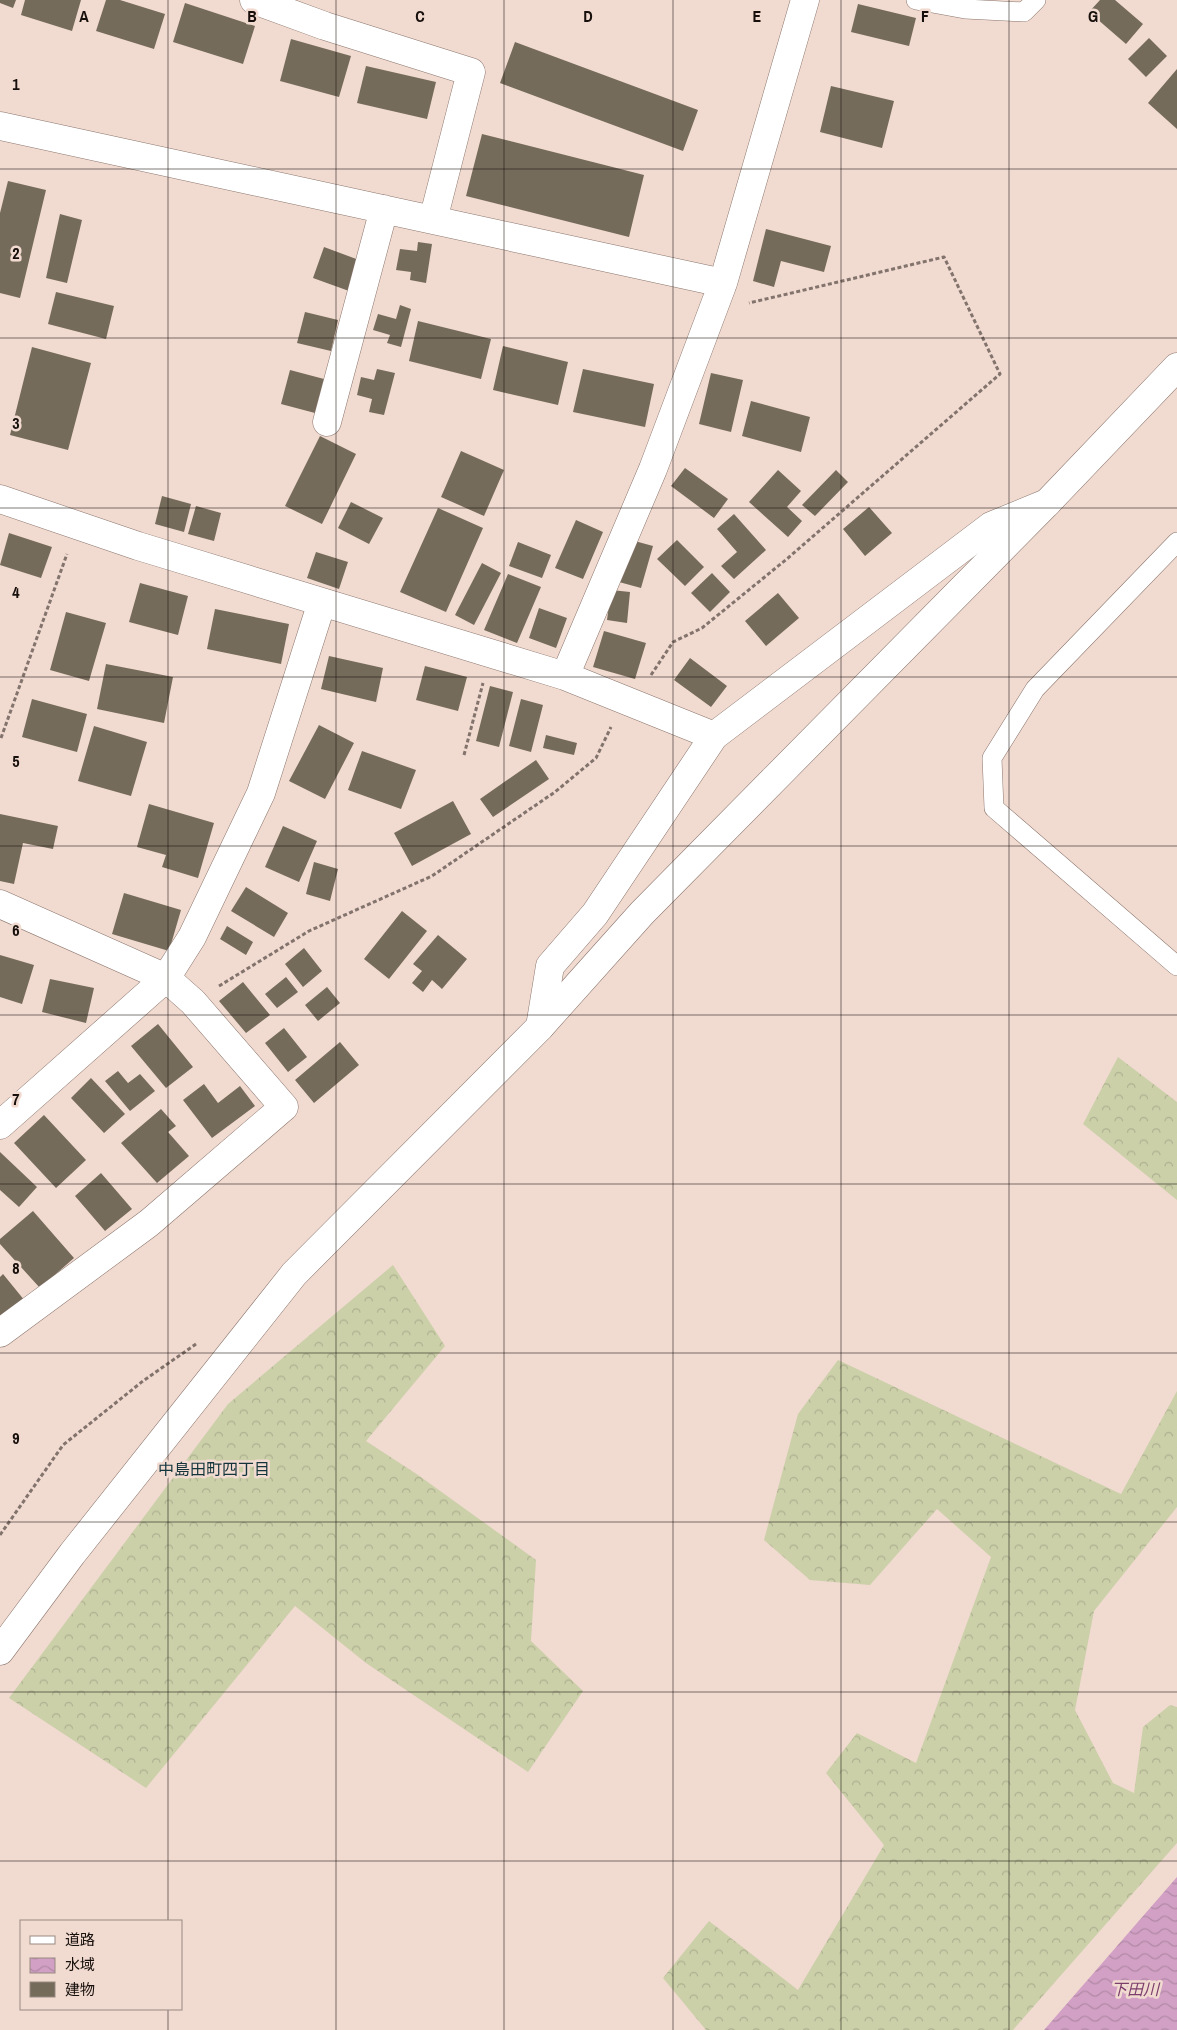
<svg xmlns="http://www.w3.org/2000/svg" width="1177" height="2030" font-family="'Archivo Narrow','Noto Sans JP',sans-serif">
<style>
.forest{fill:url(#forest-crowns)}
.water{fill:url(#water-waves)}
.building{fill:#756b5a}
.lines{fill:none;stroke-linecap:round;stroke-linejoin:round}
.service-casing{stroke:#8b766d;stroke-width:20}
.minor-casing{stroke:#8b766d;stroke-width:29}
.tertiary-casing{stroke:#8b766d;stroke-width:29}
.path{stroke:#82736c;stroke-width:3;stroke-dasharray:4 2.5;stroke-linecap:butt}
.service{stroke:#fff;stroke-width:19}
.minor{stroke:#fff;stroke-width:28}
.tertiary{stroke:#fff;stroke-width:28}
.grid{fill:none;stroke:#160f0b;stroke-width:1;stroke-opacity:0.55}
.labels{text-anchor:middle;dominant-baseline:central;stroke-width:5;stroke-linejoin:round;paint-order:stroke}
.neighbourhood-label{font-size:16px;fill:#13343b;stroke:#f1dad0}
.water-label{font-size:16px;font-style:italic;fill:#7c3f6d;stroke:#f1dad0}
.grid-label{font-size:16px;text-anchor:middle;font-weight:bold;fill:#160f0b;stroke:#f1dad0;stroke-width:5;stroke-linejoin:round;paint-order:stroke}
</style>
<defs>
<pattern id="forest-crowns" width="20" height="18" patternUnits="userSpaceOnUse" patternTransform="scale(1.25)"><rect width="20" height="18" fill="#cbd0a9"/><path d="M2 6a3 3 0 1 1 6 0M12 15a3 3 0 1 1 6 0" fill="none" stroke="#aeb190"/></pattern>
<pattern id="water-waves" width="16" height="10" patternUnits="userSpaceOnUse" patternTransform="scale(1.25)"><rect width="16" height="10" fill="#d1a0c4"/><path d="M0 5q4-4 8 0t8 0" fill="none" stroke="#b389a7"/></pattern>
</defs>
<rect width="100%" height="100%" fill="#f1dad0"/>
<!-- forest -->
<path class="forest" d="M1118,1057L1177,1102V1200L1083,1124Z
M393,1265L445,1346L366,1441L418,1475L536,1560L531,1641L583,1691L528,1772L366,1663L295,1606L146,1788L9,1698L228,1404Z
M838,1360L1121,1494L1177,1391V1507L1094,1611L1075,1710L1113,1783L1134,1793L1143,1727L1170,1705L1177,1707V1843L1013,2030H706L663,1978L709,1921L798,1990L884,1845L826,1773L857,1733L916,1763L991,1557L937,1509L870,1585L810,1580L764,1540L798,1414Z"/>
<!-- water -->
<path class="water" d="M1177,1877V2030H1044Z"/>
<!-- building -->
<path class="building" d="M0,0H16L13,8L0,3Z
M25,0H81L72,31L21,15Z
M106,0H120L165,14L154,49L96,31Z
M1100,0H1115L1143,24L1126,44L1089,12Z
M185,3L255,26L243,64L173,42Z
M858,4L916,18L909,46L851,32Z
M1149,38L1167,56L1146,77L1128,59Z
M291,39L351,56L339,97L280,81Z
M515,42L698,110L683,151L500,83Z
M366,66L436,82L427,119L357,103Z
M1177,69V129L1148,103Z
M831,86L894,101L882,148L820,132Z
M482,134L644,175L629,237L466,196Z
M8,181L46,190L20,298L0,293V213Z
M60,214L82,220L67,283L46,278Z
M766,229L831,246L824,272L781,261L774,287L753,281Z
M418,242L432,244L426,283L410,280L411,272L396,270L400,249L417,251Z
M324,247L359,260L349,291L313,278Z
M56,292L114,306L106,339L48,324Z
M400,305L411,309L401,347L387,343L390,335L373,330L378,314L396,319Z
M305,312L338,320L331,351L297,343Z
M418,321L491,339L481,379L409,361Z
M503,346L568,362L558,405L493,390Z
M32,347L91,363L68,450L10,435Z
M377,369L395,373L384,415L369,412L372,399L357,395L361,377L374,380Z
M583,369L654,384L645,427L573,412Z
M290,370L324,379L315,413L281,404Z
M711,373L743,380L731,432L699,424Z
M751,401L810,417L801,452L742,436Z
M320,436L356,454L322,524L285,506Z
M461,451L504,470L484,516L441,497Z
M685,468L728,499L714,518L671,486Z
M778,470L801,491L787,507L802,521L788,537L749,502Z
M836,470L848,482L815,516L802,505Z
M162,496L191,504L184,532L155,524Z
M351,502L383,518L369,544L338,528Z
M196,506L221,513L214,541L188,534Z
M869,507L892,533L865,556L843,529Z
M438,508L483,528L446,612L400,592Z
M734,514L766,550L734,579L721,566L737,552L717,529Z
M576,520L603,532L583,579L555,568Z
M9,533L52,547L41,578L0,565Z
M631,540L653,546L641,588L619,582Z
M677,540L704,567L685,586L657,559Z
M518,542L551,555L542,578L509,566Z
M316,552L348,562L339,589L307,578Z
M482,563L501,573L474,625L455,615Z
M712,573L730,592L710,612L691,593Z
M508,574L541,587L517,643L484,630Z
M140,583L188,596L178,635L129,622Z
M611,590L630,592L627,623L607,620Z
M778,593L799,618L766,646L745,621Z
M539,608L567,618L556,648L529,638Z
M215,609L289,624L281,664L207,649Z
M66,612L106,623L89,681L50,670Z
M604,631L646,643L635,679L593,667Z
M329,656L383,668L376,702L321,689Z
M690,658L727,686L711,707L674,680Z
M106,664L173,677L164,723L97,709Z
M425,666L467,677L458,711L416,700Z
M490,686L513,692L499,747L476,741Z
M32,699L87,714L77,752L22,737Z
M521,699L543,705L531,752L509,746Z
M319,725L354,743L325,799L289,781Z
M94,726L147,742L131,796L78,781Z
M546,735L577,743L574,755L543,748Z
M362,751L416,770L401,809L348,790Z
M536,760L549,779L493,817L480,799Z
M453,801L471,834L412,866L394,833Z
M149,804L214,823L198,878L162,867L166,855L137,847Z
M0,814L58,826L53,849L23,843L14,884L0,881Z
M283,826L317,841L299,882L265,867Z
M314,862L338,869L330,901L306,894Z
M246,887L288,913L274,937L231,911Z
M124,893L181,910L169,951L112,934Z
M402,911L427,931L389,979L364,959Z
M227,926L253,942L246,955L220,939Z
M438,935L467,959L442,989L432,980L423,992L412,983L422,971L413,964Z
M304,948L322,971L303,987L285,964Z
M0,955L34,965L22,1004L0,997Z
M286,977L298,992L277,1008L265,994Z
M50,979L94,988L86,1023L42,1012Z
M243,982L270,1015L246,1033L219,1001Z
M327,987L340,1003L318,1021L305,1005Z
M158,1024L193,1067L166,1088L131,1046Z
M284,1028L307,1057L288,1072L265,1043Z
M340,1042L359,1065L314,1103L295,1080Z
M118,1071L128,1083L140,1074L155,1091L130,1111L105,1081Z
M91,1078L125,1114L104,1133L71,1098Z
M204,1084L218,1103L240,1086L255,1106L212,1138L183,1100Z
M161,1109L176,1126L168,1132L189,1156L157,1183L121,1143Z
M44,1115L86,1160L56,1188L14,1143Z
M0,1152L37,1187L19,1207L0,1190Z
M101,1173L132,1209L105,1231L75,1196Z
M33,1211L74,1258L40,1288L0,1244V1239Z
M3,1274L25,1301L0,1320V1277Z"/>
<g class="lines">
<!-- service casing -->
<g class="service-casing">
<path id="service" d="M916,0L965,9L1024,12L1036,0
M1177,542L1035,689L992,758L994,808L1177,966"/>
</g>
<!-- minor casing -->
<g class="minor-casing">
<path id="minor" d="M254,0L325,26L471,72L433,220
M0,126L723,283
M327,422L384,209
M0,499L138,546L565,676L714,736L595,914L550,966L540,1027
M565,676L653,469L723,283L805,0
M714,736L991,526L1047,503
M0,904L166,978L193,1002L284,1107L149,1223L0,1333
M0,1125L166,978L192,937L261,793L322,602"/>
</g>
<!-- tertiary casing -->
<g class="tertiary-casing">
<path id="tertiary" d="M0,1651L72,1554L294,1274L540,1027L642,913L1047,503L1177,367"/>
</g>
<!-- path -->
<path class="path" d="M651,675L673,642L702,628L788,558L1000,374L944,257L749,303
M1,738L67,554
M464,755L483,683
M219,986L309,931L432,876L555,792L596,758L611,727
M0,1535L63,1445L143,1381L196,1344"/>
<!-- service -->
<use href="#service" class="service"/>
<!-- minor -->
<use href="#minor" class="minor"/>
<!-- tertiary -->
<use href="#tertiary" class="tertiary"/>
</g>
<!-- grid -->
<path class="grid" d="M168,0V1921M336,0V2030M504,0V2030M673,0V2030M841,0V2030M1009,0V2030M0,169H1177M0,338H1177M0,508H1177M0,677H1177M0,846H1177M0,1015H1177M0,1184H1177M0,1353H1177M0,1522H1177M0,1692H1177M0,1861H1177M168,2009V2030"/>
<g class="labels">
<!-- neighbourhood labels -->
<g class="neighbourhood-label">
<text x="214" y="1469">中島田町四丁目</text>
</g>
<!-- water labels -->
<g class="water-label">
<text x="1135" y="1989">下田川</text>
</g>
</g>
<g class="grid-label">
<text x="84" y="22">A</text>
<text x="252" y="22">B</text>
<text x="420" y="22">C</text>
<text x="588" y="22">D</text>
<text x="757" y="22">E</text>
<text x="925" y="22">F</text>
<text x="1093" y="22">G</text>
<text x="16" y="90">1</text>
<text x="16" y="259">2</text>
<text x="16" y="429">3</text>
<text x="16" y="598">4</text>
<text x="16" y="767">5</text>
<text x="16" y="936">6</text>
<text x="16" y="1105">7</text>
<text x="16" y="1274">8</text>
<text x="16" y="1444">9</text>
</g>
<!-- legend -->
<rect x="20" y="1920" width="162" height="90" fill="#f1dad0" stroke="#998981"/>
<rect x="30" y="1936" width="25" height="8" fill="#ffffff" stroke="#998981"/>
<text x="65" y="1945" font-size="15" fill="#160f0b">道路</text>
<rect x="30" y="1958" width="25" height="15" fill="url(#water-waves)" stroke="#998981"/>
<text x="65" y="1970" font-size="15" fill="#160f0b">水域</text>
<rect x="30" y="1982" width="25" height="15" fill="#756b5a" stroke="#998981"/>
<text x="65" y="1995" font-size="15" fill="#160f0b">建物</text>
</svg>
